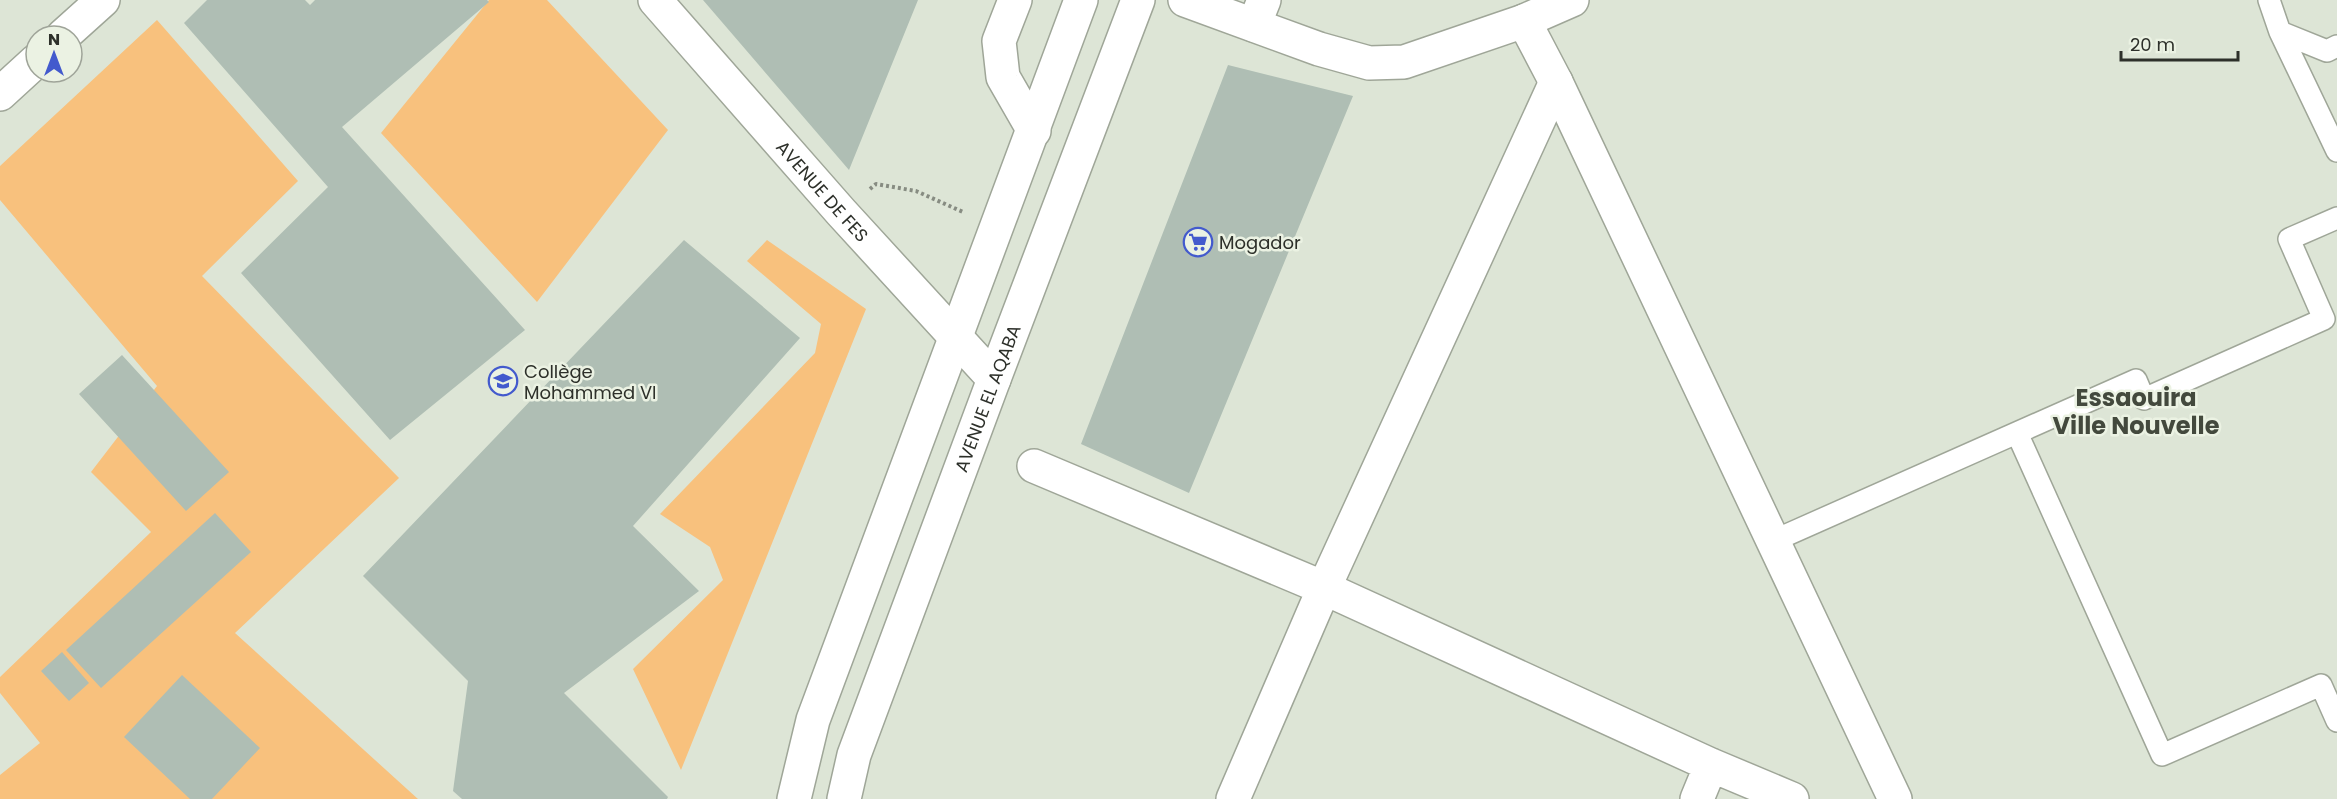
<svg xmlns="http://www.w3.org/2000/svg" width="2337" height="799" font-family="Poppins,sans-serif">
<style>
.green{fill:#f8c17d}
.building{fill:#afbeb4}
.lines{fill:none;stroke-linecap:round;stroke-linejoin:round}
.lane-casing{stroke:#9fa698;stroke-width:24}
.street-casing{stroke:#9fa698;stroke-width:36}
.secondary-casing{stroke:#9fa698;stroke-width:36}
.path{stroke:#878c82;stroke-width:4;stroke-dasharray:3 3;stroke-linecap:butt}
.lane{stroke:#fff;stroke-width:21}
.street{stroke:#fff;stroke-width:33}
.secondary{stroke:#fff;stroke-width:33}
.labels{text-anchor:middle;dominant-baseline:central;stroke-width:5;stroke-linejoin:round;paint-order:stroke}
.street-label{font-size:18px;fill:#2d302a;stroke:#ebf2e3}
.poi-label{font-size:18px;fill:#2d302a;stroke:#ebf2e3;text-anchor:start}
.district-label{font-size:24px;font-weight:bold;fill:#43493d;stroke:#ebf2e3}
</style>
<rect width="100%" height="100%" fill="#dde5d6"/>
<!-- green -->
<path class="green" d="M489,0H547L668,130L537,302L381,133Z
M157,20L298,181L202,276L399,478L235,633L418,799H0V775L40,743L0,693V677L151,532L91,472L157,386L0,200V166Z
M767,240L866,309L681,770L633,669L723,580L710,547L660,514L815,353L821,324L747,261Z"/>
<!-- building -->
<path class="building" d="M207,0H305L310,5L315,0H487L489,2L342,127L525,330L390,440L241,273L328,187L184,23Z
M703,0H918L849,170Z
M1228,65L1353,96L1189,493L1081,444Z
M684,240L800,338L633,526L699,591L564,693L668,797L667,799H462L453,791L468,681L363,576Z
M122,355L229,472L186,511L79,394Z
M215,513L251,552L101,688L66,650Z
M62,652L89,683L69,701L41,671Z
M182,675L260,748L212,799H190L124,737Z"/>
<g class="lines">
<!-- lane casing -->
<g class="lane-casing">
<path id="lane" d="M2269,0L2280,32L2327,51L2337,46
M2280,32L2337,151
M2017,433L2162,755L2321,685L2337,721
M1773,541L2136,380L2144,399L2324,319L2289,239L2337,218"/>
</g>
<!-- street casing -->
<g class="street-casing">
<path id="street" d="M1015,0L999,41L1003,77L1034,131
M1254,25L1264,0
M63,36L103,0
M0,94L36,61
M1034,466L1324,588L1711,765L1792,799
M1233,799L1324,588L1556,82
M1697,799L1711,765"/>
</g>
<!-- secondary casing -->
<g class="secondary-casing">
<g id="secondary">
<path id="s1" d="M655,0L841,212L994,379"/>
<path d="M1185,0L1319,49L1369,63L1404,62L1524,21L1572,0"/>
<path d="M1524,21L1556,82L1895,799"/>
<path d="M794,799L813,720L1081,0"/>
<path id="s2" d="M844,799L854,755L994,379L1138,0"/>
</g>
</g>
<!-- path -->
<path class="path" d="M870,189L876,184L916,191L963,212"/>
<!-- lane -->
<use href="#lane" class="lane"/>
<!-- street -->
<use href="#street" class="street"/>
<!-- secondary -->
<use href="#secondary" class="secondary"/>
</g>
<!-- icons -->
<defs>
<g id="supermarket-ring" transform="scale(1.5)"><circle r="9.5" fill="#ebf2e3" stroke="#435acd" stroke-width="1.5"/><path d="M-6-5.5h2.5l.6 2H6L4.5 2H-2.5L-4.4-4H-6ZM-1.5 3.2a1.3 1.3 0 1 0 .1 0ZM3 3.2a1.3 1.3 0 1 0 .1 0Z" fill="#435acd"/></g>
<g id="school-ring" transform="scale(1.5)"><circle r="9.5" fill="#ebf2e3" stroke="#435acd" stroke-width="1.5"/><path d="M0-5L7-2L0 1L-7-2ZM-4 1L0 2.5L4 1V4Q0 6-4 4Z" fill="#435acd"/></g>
</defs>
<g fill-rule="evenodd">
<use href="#supermarket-ring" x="1198" y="242"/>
<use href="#school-ring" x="503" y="381"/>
</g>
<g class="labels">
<!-- street labels -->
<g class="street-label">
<text stroke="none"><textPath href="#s1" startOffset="254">AVENUE DE FES</textPath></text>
<text stroke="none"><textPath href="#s2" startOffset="426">AVENUE EL AQABA</textPath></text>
</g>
<!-- poi labels -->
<g class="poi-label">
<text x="1219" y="242">Mogador</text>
<text x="524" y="371">Collège<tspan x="524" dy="21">Mohammed VI</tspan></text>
</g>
<!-- district labels -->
<g class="district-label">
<text x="2136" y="397">Essaouira<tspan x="2136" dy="28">Ville Nouvelle</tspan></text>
</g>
</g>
<!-- north arrow -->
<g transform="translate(54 54)"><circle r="28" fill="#ebf2e3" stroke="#9fa499" stroke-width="1.5"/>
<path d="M0-4.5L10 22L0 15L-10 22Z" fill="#435acd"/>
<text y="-9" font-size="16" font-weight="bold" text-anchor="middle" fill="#2d302a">N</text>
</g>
<!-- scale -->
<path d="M2121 51v9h117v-9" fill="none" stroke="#2d302a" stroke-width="3"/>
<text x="2130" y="51" font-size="18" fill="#2d302a" stroke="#ebf2e3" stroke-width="4.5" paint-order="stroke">20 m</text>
</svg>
